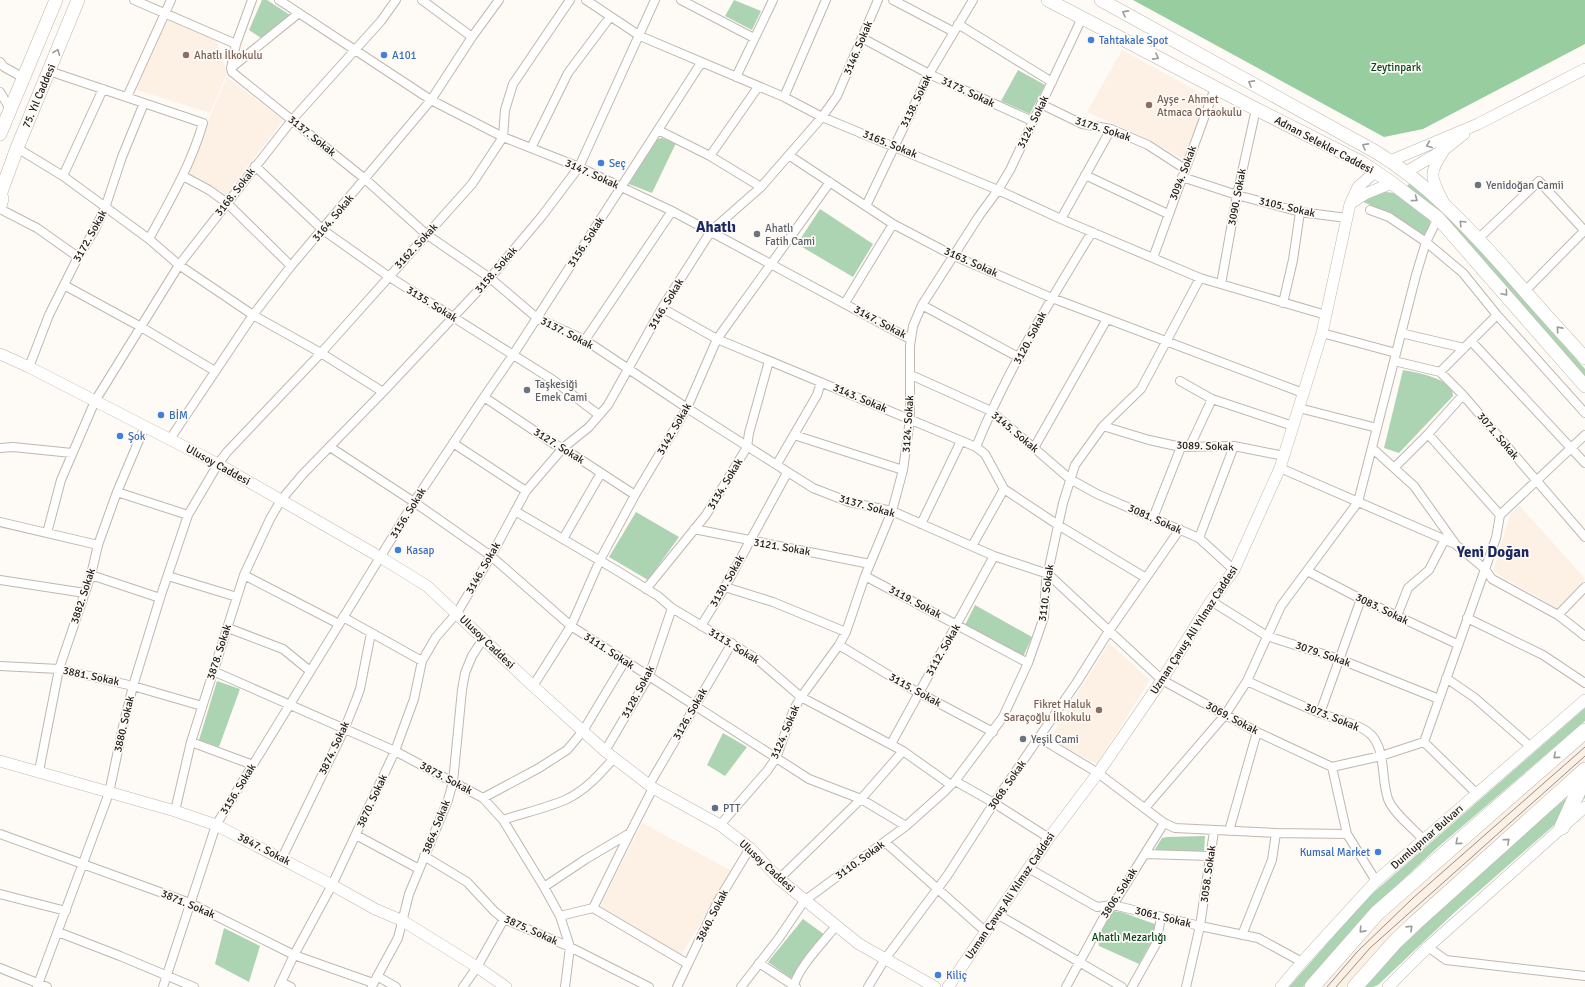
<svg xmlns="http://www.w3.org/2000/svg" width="1585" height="987" font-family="Signika,sans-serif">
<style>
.built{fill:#fdf0e5}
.green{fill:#add4b2}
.forest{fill:#97cd9f}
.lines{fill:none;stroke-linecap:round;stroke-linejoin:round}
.street-casing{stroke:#c1b7af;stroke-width:10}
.secondary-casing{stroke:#c1b7af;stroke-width:12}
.primary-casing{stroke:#c1b7af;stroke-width:14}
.highway-casing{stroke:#c1b7af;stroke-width:16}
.street{stroke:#fff;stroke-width:8}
.secondary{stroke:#fff;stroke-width:11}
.primary{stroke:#fff;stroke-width:13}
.highway{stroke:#fff;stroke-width:15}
.tram{stroke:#93908c;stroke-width:1}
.oneway{stroke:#9c9b99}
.shop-dot{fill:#3f7fe0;stroke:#fefaf6;stroke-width:1.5}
.education-dot{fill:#8d6e63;stroke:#fefaf6;stroke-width:1.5}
.worship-dot{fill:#6b7280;stroke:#fefaf6;stroke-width:1.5}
.service-dot{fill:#5c6f8a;stroke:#fefaf6;stroke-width:1.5}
.labels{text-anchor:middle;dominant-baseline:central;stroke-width:3.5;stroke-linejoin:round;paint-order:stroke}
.shop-label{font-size:11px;fill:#366cbe;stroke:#fefaf6;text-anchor:start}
.street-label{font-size:11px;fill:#23201d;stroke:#fefaf6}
.education-label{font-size:11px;fill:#785e54;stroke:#fefaf6;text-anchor:start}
.park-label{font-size:11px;fill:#07461b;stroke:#fefaf6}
.worship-label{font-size:11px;fill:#5b616d;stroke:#fefaf6;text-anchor:start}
.service-label{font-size:11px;fill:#4e5e75;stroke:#fefaf6;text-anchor:start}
.district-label{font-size:15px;font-weight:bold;fill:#1a285f;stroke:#fefaf6}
</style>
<rect width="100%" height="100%" fill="#fefaf6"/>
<!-- built -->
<path class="built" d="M169,17L215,36L227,73L210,113L134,89Z
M1122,50L1210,98L1186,161L1146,138L1087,112Z
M227,77L283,120L225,196L201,179L186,173Z
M1520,506L1585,579L1558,609L1493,571L1510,515Z
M1109,643L1150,680L1097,764L1049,740Z
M1585,739V762L1422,907L1401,926L1345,987H1318L1389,909Z
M642,823L732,871L681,955L602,907L601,904Z"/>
<!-- green -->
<path class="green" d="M262,0H267L290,15L261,38L249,30Z
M734,0L761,11L752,30L725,16Z
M1018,70L1045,85L1030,114L1001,101Z
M662,138L676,143L652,193L629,184L653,143L657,139Z
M1413,180L1446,212L1585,369V378L1407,186Z
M1385,192L1396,193L1430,219C1430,225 1429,232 1424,236L1390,213L1363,202L1376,194Z
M820,209L873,244L853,277L797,244Z
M1403,370C1416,372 1454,379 1453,396L1399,453L1384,448Z
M636,512L679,537L648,580L609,557Z
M975,605L1032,637L1023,657L965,625Z
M217,681L240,689L219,747L199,740Z
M1585,708V721L1437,848L1378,903L1345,938L1303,987H1289L1366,899Z
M723,733L747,747L725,776L707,765Z
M1585,782V798L1455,912L1378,985L1373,987H1360L1409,935L1469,881Z
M1205,836L1204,852L1154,851L1162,838L1167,837Z
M1112,911L1121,912L1155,924L1153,939L1139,964L1099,946C1096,933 1104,921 1112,911Z
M803,919L825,935L791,978L768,962Z
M224,928L260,946L249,982L215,964Z"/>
<!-- forest -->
<path class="forest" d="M1133,0H1585V44L1423,129L1384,137Z"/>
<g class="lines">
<!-- street casing -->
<g class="street-casing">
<path id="street" d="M134,0L236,44L231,68L232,72L365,179L426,234L490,278L537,318L585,340L687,408L813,488L849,502L892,511L994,556L1048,574L1162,680L1257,732L1332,767L1347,834L1376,881
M279,0L431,100L503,137L579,167L672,211L910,339
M422,0L472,37
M586,0L640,36L784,97L822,117L998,190L1061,219L1200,278L1326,315
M681,0L754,38
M893,0L954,32
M958,24L1052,82
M862,38L929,74L1032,121
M236,44L252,0
M0,62L4,67L24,78
M231,68L299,13
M49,71L203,123C191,165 169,202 149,239
M736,77L773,0
M0,92L10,109
M127,97L171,0
M784,97L826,0
M1041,104L1082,124L1111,129L1148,145L1185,169
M658,130L710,156L761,187
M17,148L63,176L149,239L179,265L253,315L321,353L383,392
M531,148L568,73L610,17
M710,156L758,87
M790,156L893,224L954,256L1052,298L1303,393
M255,166L323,230L388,276L553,380L599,415
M1085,175L1168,214
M63,176L103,89
M183,176L209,190L227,203L291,266
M1182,177L1237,195L1300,212L1347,218
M866,206L929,74L973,0
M0,209L37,228L78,257
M1370,210L1389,217L1426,242L1463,273L1497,315L1585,413
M1061,219L1111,129
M1478,239L1539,181L1584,230
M1153,258L1215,88
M1221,284L1237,195L1256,109
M64,285L141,327L215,371
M1525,291L1585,230
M845,303L893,224
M1283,303L1293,260L1300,212
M922,305L1020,358
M662,308L717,339L976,447L985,454L1004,489L1058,525L1146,578
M1322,333L1396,353
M1401,333L1464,348
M585,340L672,211
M1471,341L1585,463
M1394,361L1440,372L1463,395L1585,537
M29,367L49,315L78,257L94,231L105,208L122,157L144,103
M1440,372L1497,315
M911,375L991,411L1070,479L1097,494L1199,538L1234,570
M1180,381L1212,399L1293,426
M484,397L554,444L563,448L635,495
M1299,408L1377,428
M1103,426L1149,440L1181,447L1234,446L1284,456
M1428,434L1500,515
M794,435L903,470
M170,439L253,315L291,266L431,100L472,37L499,0
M453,443L526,491
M1190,446L1212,399
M330,447L414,502L491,556L571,626L809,779L861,799L906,826
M976,447C1006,372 1050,301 1092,232
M0,448L13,447L72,453
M1034,448L1107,319
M1372,448L1414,486L1454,542
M777,464L817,395L821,382
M1280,468L1455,544L1485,569L1492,579L1558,615L1585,636
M1394,468L1428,434L1463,395
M117,492L188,515
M515,511L616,570L658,596L672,608L757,659L801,697L903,751L951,785
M1153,518L1181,447
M0,522L98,545
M921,524L961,441
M694,529L870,564
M47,533L61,480L95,401L179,265L292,120L381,21L396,0
M1199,538L1234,446
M563,539L601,473
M972,546L1004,489
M1307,571L1361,599L1457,644
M91,575L160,598
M244,575L339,624
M168,576L237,597
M865,576L1028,663
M0,580L85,593
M725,587L773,602L846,632
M646,589L706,515L747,447L749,433L769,361
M1211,601L1267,636L1339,659L1439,699
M1558,615L1585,587
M1397,616L1408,588L1429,570L1445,539
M343,617L422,661
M1467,618L1543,655L1585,683
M701,626L725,587L787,473
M228,628L283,649L310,671
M839,645L910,688L993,732
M0,666L59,669L133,686L202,706
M213,671L395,751L483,798L503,820L544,887L560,916L570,947L565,987
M1446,678L1475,698L1531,747
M1247,681C1271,692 1295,703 1320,713C1334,719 1363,724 1373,737C1386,754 1381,779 1388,799C1393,813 1414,829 1424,840
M533,686L571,626L600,560L635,495L687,408L717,339L830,182
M1320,713L1361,599
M1040,738L1098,773L1164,823L1175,828L1276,833L1347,834
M191,742L253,765
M1424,742L1477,794
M891,744L994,556
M605,751L649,676L672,608
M1332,767L1381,756L1424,742L1496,538L1500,515L1585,435
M39,771L59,669L91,575L98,545L117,492L145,426
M955,781L994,803L1049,838
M649,785L732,643
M483,798L539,768L567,750L583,731L625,661
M1145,808L1225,715L1247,681L1281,606L1358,502L1416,275L1426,242L1438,218
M175,811L191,742L237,597L244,575L270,519L281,500L303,474L383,392L490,278L542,216L579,167L655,0
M503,820C524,813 546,808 565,800C585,791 600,774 614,758
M720,825L767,771L776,758L794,709L801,697L839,645L846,632L865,576L892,511L903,470L910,419V346L913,326L922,305L979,216L998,190L1010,170L1082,18
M1229,831L1257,732
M0,834L190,903L294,955L373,983
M356,835L419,869
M885,842L986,932
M1145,854L1210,856
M424,856L467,882L495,912L504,919L570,947L649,987
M282,858L344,730L356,700L360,689L371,633
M1028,868L1097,907L1113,905L1200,926L1258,938L1302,962
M779,879L861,799L903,751
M544,887L586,859L630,833L653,788
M0,894L66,911
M593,908L630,833
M997,914L1122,987
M560,916L593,908L688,964
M58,932L120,956L194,987
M1242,935L1272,860L1276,833
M1428,947L1446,960L1585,976
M759,963L796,987
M0,968L47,987
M377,976L396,987
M281,982L291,987
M372,986L398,938L409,894L448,800L453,782L462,690L465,673L472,656L483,639
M37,987L109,793L124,722L133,686L160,598L188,515L218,464L227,452L321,353L472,184L503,137L505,110L513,84L570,0
M163,987L216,825L414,502L484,397L513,355L701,63
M279,987L294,955L332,885L395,751L414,699L422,661L436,637L457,613L491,556L526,491L563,448L589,427L608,405L662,308L711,231L761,187L822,117L837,96L878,0
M463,987L477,967L504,919
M677,987L718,901L750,848
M741,987L779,938L804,901L906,826L944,792L955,781L1003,717L1028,663L1044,617L1046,581L1063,503L1075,465L1103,426L1141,389L1200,278
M794,987C795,971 825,940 836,926
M868,987L885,959L947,876L994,803L1077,682L1109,631L1180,529
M1066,987L1104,917L1113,905L1164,823
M1132,987L1156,944L1161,917
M1186,987L1200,926L1214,831"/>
</g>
<!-- secondary casing -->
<g class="secondary-casing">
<path id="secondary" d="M1390,161L1478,124L1585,69
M1375,172L1358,187L1350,204L1365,194L1392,183
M1406,172L1445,149L1464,134
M1443,201C1431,178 1428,174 1443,152
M0,354L29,367L218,464L380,557L427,586L533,686L605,751L653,788L720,825L750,848L779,879L859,944L935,987
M0,761L175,811L216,825L332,885L375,909L403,921L477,967L506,987
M948,987L1049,838L1098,773L1162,680L1211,601L1234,570L1280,468L1322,333L1350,204
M1281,987L1302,962L1376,881L1585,700
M1388,987L1428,947L1585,807"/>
</g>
<!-- primary casing -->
<g class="primary-casing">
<path id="primary" d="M1048,0L1256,109L1361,162L1392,183L1438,218L1585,386
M1101,0L1376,152C1427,183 1468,227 1508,272C1533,301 1559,330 1585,358
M0,134L56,0
M0,191L2,199L0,206
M1,192L17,148L78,0"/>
</g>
<!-- highway casing -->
<g class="highway-casing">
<path id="highway" d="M1562,827L1585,776
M1312,987L1377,913L1585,731
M1355,987L1395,942L1415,923L1585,770"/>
</g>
<!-- street -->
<use href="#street" class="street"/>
<!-- secondary -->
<use href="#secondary" class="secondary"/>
<!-- primary -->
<use href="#primary" class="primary"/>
<!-- highway -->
<use href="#highway" class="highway"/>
<!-- tram -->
<path class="tram" d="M1327,987L1357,952L1413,898L1585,747
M1336,987L1370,948L1585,756"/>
</g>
<!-- one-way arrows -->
<defs><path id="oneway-chevron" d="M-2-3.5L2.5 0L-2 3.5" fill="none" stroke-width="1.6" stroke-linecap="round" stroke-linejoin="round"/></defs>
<g class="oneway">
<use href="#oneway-chevron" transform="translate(1125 13) rotate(-151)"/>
<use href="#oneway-chevron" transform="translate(57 52) rotate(-68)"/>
<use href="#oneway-chevron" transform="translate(1156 57) rotate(28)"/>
<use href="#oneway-chevron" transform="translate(1251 83) rotate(-151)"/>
<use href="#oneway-chevron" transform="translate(1429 145) rotate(157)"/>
<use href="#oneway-chevron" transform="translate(1365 146) rotate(-151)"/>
<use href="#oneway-chevron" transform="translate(1415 199) rotate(36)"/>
<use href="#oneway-chevron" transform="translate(1462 223) rotate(-134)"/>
<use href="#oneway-chevron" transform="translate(1505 293) rotate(49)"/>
<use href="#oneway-chevron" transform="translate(1559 329) rotate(-132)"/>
<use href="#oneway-chevron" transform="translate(1556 756) rotate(139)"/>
<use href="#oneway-chevron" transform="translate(1507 841) rotate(-42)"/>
<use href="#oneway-chevron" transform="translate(1458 842) rotate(139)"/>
<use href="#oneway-chevron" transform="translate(1410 928) rotate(-44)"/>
<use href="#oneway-chevron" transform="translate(1362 930) rotate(132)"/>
</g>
<!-- markers -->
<g class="shop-dot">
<circle cx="1091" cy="40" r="4"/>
<circle cx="384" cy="55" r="4"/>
<circle cx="601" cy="163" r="4"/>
<circle cx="161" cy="415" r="4"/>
<circle cx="120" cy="436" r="4"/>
<circle cx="398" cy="550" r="4"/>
<circle cx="1378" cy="852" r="4"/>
<circle cx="938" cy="975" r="4"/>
</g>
<g class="education-dot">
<circle cx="186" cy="55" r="4"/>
<circle cx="1149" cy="105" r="4"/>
<circle cx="1099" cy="710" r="4"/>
</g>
<g class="worship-dot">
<circle cx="1478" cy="185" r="4"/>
<circle cx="757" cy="234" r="4"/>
<circle cx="527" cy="390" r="4"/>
<circle cx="1023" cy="739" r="4"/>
</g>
<circle class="service-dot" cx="715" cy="808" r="4"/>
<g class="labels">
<!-- shop labels -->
<g class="shop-label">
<text x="1099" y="40">Tahtakale Spot</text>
<text x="392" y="55">A101</text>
<text x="609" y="163">Seç</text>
<text x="169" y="415">BİM</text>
<text x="128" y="436">Şok</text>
<text x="406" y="550">Kasap</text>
<text x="1370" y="852" text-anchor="end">Kumsal Market</text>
<text x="946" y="975">Kiliç</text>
</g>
<!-- street labels -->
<g class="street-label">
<text transform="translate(858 48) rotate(-67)">3146. Sokak</text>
<text transform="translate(968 92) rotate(25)">3173. Sokak</text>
<text transform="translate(39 96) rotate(-67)">75. Yıl Caddesi</text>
<text transform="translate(916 101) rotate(-64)">3138. Sokak</text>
<text transform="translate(1033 122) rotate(-64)">3124. Sokak</text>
<text transform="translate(1103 129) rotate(18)">3175. Sokak</text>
<text transform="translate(312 136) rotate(39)">3137. Sokak</text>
<text transform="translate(890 144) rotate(22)">3165. Sokak</text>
<text transform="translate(1324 145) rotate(28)">Adnan Selekler Caddesi</text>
<text transform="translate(1183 173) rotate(-69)">3094. Sokak</text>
<text transform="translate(592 174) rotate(24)">3147. Sokak</text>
<text transform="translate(235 192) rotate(-52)">3168. Sokak</text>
<text transform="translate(1237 197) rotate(-79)">3090. Sokak</text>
<text transform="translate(1287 207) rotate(13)">3105. Sokak</text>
<text transform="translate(333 218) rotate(-50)">3164. Sokak</text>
<text transform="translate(90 236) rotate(-61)">3172. Sokak</text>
<text transform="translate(586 242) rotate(-57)">3156. Sokak</text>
<text transform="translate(416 246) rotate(-47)">3162. Sokak</text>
<text transform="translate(971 262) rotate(24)">3163. Sokak</text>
<text transform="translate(496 270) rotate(-49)">3158. Sokak</text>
<text transform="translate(432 304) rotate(32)">3135. Sokak</text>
<text transform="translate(666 304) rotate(-59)">3146. Sokak</text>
<text transform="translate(880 322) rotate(28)">3147. Sokak</text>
<text transform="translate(567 333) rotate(27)">3137. Sokak</text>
<text transform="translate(1030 338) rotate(-62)">3120. Sokak</text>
<text transform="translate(860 398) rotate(23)">3143. Sokak</text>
<text transform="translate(908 424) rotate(-86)">3124. Sokak</text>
<text transform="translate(674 429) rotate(-60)">3142. Sokak</text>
<text transform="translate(1015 432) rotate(40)">3145. Sokak</text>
<text transform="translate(1498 436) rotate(50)">3071. Sokak</text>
<text transform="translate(559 446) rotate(32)">3127. Sokak</text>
<text transform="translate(1205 446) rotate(2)">3089. Sokak</text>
<text transform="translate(218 465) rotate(29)">Ulusoy Caddesi</text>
<text transform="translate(725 484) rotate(-59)">3134. Sokak</text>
<text transform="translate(867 506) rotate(16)">3137. Sokak</text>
<text transform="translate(408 513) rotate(-58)">3156. Sokak</text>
<text transform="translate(1155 519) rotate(24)">3081. Sokak</text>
<text transform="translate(782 547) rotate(10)">3121. Sokak</text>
<text transform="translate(483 568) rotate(-60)">3146. Sokak</text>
<text transform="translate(727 581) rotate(-60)">3130. Sokak</text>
<text transform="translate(1046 593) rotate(-82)">3110. Sokak</text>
<text transform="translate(83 596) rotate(-72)">3882. Sokak</text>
<text transform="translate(915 602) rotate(28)">3119. Sokak</text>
<text transform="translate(1382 609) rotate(26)">3083. Sokak</text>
<text transform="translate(1194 630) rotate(-57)">Uzman Çavuş Ali Yılmaz Caddesi</text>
<text transform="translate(487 642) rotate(44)">Ulusoy Caddesi</text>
<text transform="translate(734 646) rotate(32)">3113. Sokak</text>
<text transform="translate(943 650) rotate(-60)">3112. Sokak</text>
<text transform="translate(609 651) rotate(33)">3111. Sokak</text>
<text transform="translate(219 652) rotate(-72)">3878. Sokak</text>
<text transform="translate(1323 654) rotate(19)">3079. Sokak</text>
<text transform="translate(91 676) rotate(12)">3881. Sokak</text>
<text transform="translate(915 690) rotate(29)">3115. Sokak</text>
<text transform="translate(638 692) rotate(-62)">3128. Sokak</text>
<text transform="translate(690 714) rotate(-60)">3126. Sokak</text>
<text transform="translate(1332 717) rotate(22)">3073. Sokak</text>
<text transform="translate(1232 718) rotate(28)">3069. Sokak</text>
<text transform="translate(124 724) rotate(-77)">3880. Sokak</text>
<text transform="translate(785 732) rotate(-67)">3124. Sokak</text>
<text transform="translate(334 748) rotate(-65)">3874. Sokak</text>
<text transform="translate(446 778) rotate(28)">3873. Sokak</text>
<text transform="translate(1007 785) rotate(-55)">3068. Sokak</text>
<text transform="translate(238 789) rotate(-58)">3156. Sokak</text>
<text transform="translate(372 801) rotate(-65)">3870. Sokak</text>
<text transform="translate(436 827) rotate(-68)">3864. Sokak</text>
<text transform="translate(1427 837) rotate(-41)">Dumlupınar Bulvarı</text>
<text transform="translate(264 849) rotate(27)">3847. Sokak</text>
<text transform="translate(860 860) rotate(-36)">3110. Sokak</text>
<text transform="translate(767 866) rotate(43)">Ulusoy Caddesi</text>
<text transform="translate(1208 874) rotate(-82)">3058. Sokak</text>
<text transform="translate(1119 893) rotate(-57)">3806. Sokak</text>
<text transform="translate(1010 896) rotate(-56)">Uzman Çavuş Ali Yılmaz Caddesi</text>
<text transform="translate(188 904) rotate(23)">3871. Sokak</text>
<text transform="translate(712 916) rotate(-63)">3840. Sokak</text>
<text transform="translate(1163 917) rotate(14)">3061. Sokak</text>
<text transform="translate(531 930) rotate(24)">3875. Sokak</text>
</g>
<!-- education labels -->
<g class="education-label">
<text x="194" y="55">Ahatlı İlkokulu</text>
<text x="1157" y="99">Ayşe - Ahmet<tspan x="1157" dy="13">Atmaca Ortaokulu</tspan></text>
<text x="1091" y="704" text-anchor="end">Fikret Haluk<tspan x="1091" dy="13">Saraçoğlu İlkokulu</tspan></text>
</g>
<!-- park labels -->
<g class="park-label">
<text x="1396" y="67">Zeytinpark</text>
<text x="1129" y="937">Ahatlı Mezarlığı</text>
</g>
<!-- worship labels -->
<g class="worship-label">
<text x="1486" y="185">Yenidoğan Camii</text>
<text x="765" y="228">Ahatlı<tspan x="765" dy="13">Fatih Cami</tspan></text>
<text x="535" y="384">Taşkesiği<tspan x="535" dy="13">Emek Cami</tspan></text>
<text x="1031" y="739">Yeşil Cami</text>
</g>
<!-- service labels -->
<g class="service-label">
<text x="723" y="808">PTT</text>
</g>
<!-- district labels -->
<g class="district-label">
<text x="716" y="227">Ahatlı</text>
<text x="1493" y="552">Yeni Doğan</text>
</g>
</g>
</svg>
